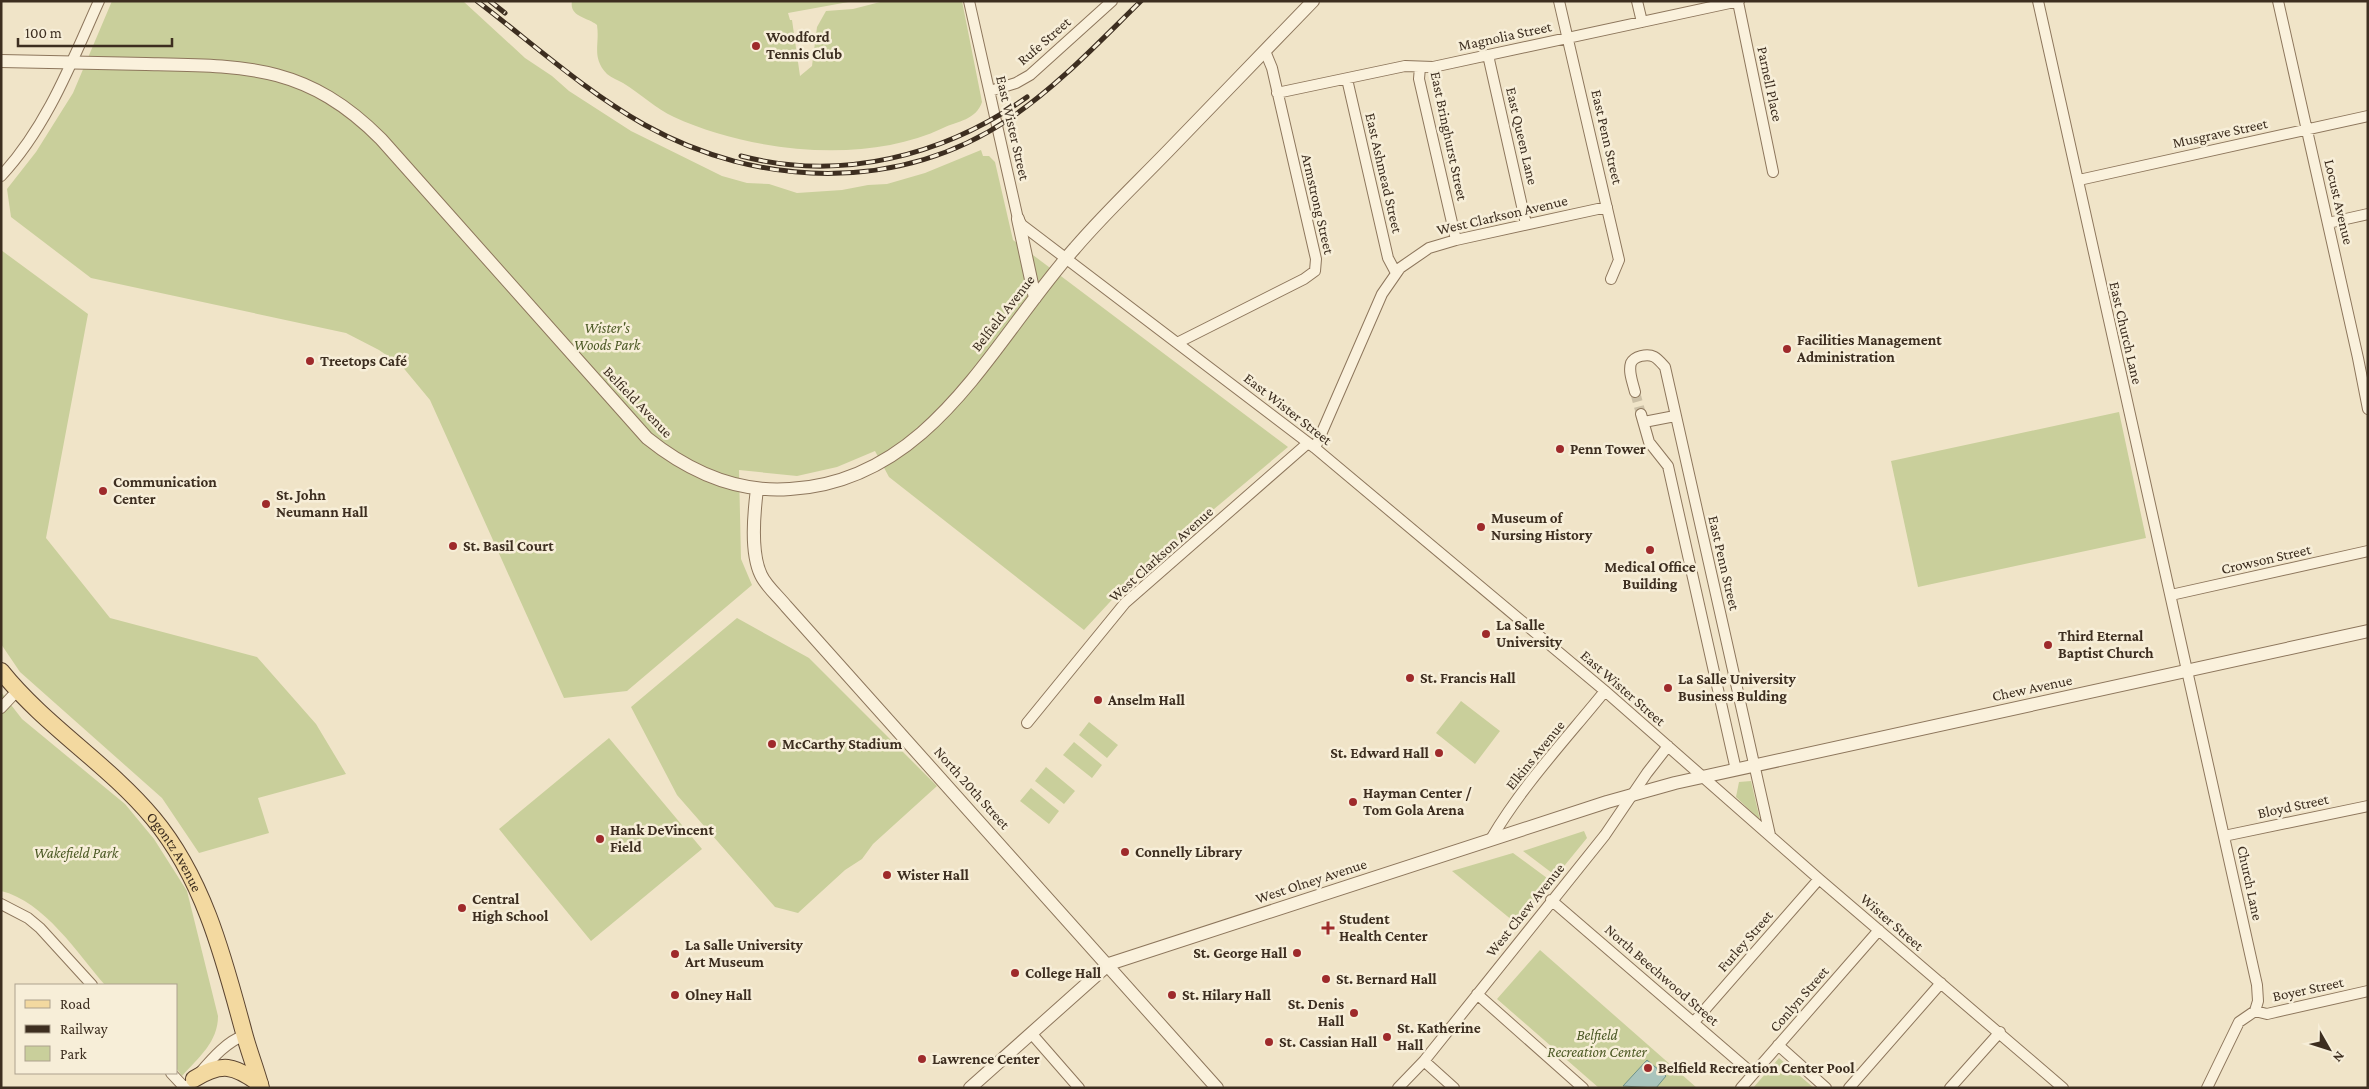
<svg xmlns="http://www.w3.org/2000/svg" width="2369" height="1089" font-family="'Crimson Pro',serif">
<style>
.green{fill:#c9cf9b}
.water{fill:#a9c4bc;stroke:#6f938a}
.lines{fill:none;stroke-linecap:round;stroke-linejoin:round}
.minor-tunnel{stroke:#ccc0a6;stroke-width:10;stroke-dasharray:10 5;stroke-linecap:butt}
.minor-casing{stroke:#8d765c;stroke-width:12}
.tertiary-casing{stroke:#8d765c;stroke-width:14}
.primary-casing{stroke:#5b4430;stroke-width:18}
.minor{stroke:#faf1dc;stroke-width:10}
.tertiary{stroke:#faf1dc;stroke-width:12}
.primary{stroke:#f3d9a0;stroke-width:16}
.rail-casing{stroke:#3d2e20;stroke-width:5}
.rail{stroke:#f7eed8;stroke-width:3;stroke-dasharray:9;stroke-linecap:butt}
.poi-dot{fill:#9e2a2b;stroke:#f7eed8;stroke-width:2}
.labels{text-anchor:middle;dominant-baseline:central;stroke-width:5;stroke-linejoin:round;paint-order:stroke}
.street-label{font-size:15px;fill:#3d2e20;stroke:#f7eed8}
.poi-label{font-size:15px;font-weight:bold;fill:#3d2e20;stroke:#f7eed8;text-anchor:start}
.park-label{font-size:15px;font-style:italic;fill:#4d5a26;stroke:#f7eed8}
</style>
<rect width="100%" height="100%" fill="#f0e4c8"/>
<!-- green -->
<path class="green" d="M112,1H463L525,58L552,76L569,91L631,131L722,176L747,183L769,184L797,193L842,190L868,185L887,184L925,173L981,150L983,156H989L995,162L1013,240L1288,447L1133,577L1084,630L889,477L875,451L837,467L797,476L739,470L741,559L752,585L627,691L564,698L430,400L401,365L379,350L346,333L91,278L11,217L7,189L36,152L73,93Z
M572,1H854L788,13L790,20H792L800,76L812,66L817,27L826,11L853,9L884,1H962L982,102C976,120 958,121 943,128C866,165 750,152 674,117C655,108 641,94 623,83C618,80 612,78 607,74C591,57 600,45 597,25C587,17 569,17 572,1Z
M1,250L88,314L46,538L110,618L257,657L316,724L346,774L258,798L269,833L199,853L162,798L20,672L1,644Z
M2119,412L2146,538L1918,587L1891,461Z
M737,618L809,658L937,786L873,844L862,859L845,870L798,913L775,907L677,795L631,707Z
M1,692L22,719L125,804L154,839L187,891L218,1016C218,1042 199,1057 182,1076L176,1068V985H105C78,954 44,901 1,891Z
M1461,701L1500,731L1475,764L1436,733Z
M1089,722L1118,745L1107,758L1079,735Z
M609,738L702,849L591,941L499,829Z
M1074,742L1102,765L1092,778L1063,755Z
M1046,767L1075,791L1064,804L1035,781Z
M1751,781L1760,820L1736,797L1739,782Z
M1031,788L1059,811L1049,824L1020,801Z
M1584,831L1587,838L1556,876L1523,851Z
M1513,853L1551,881L1518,925L1452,871Z
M1540,950L1697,1088H1599L1497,999Z
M1779,1058L1814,1088H1753Z"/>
<!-- water -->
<path class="water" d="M1647,1060L1666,1076L1656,1088L1623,1086Z"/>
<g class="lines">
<!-- minor-tunnel -->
<path class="minor-tunnel" d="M1635,392L1641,414"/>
<!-- minor casing -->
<g class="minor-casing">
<path id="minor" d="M969,1L1018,219L1022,225L1315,448L1605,691L1819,879L2063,1088
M1559,1L1619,260L1611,279
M1637,1L1642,22
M2038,1L2257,985L2258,1001L2255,1011L2239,1022L2207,1088
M2278,1L2358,358L2368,409
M1738,2L1773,172
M1488,55L1526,224
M1420,67L1419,79L1456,240
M1347,79L1388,258L1396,273
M990,91L1016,83L1030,75L1112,1
M1277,93L1405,66L1433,67L1739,1
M1,176C47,127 72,61 99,1
M2079,180L2368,116
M2328,223L2368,214
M1177,343L1304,279L1315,271L1316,259L1272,68L1265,51
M1635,392C1633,383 1628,372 1631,363C1633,359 1637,357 1641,356C1653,353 1657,358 1665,367L1770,835
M1641,414L1649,442L1668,466L1736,770
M1644,422L1675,416
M1315,448L1382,294L1400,268L1429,248L1456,240L1607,207
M2171,595L2368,551
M1,708L17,691
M1027,723L1125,603L1308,443
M2224,836L2368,806
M1491,839C1522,786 1566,739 1605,691
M1551,900L1753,1074
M1,904L28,918L40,928L92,985
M1477,994L1583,1088
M2255,1011L2267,1014L2368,991
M1694,1022L1819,879
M1031,1033L1079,1088
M1778,1045L1826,1088
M1424,1061L1454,1088
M171,1073L185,1088
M186,1088C204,1070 220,1044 245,1035
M1398,1088L1424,1061L1605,835L1647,773L1668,746
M1741,1088L1879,930
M1849,1088L1941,983
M1950,1088L2000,1032"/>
</g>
<!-- tertiary casing -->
<g class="tertiary-casing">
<path id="tertiary" d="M1,61C50,62 98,63 146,64C245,66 306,64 381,139L647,438C688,471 737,493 790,489C932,481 992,341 1075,248C1104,214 1137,183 1168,151C1216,101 1265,51 1313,1
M1018,219L1035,298
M757,489C754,513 750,552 761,575C766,586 778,596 786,606L1217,1088
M970,1088L1109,964L1607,802L1675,783L2368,631"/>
</g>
<!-- primary casing -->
<g class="primary-casing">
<g id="primary">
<path id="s1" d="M1,671C46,727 108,764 153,818C204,879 224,959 244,1033C249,1052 256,1069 261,1088"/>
<path d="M194,1079C222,1062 234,1065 260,1084"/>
</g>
</g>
<!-- minor -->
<use href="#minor" class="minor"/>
<!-- tertiary -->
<use href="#tertiary" class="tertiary"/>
<!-- primary -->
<use href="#primary" class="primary"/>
<!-- rail casing -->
<g class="rail-casing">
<path id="rail" d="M477,1C532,43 585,91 645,125C758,188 899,193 1009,119C1058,86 1099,42 1141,1
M490,1L505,13
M741,156C841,182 944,156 1027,97"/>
</g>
<!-- rail -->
<use href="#rail" class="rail"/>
</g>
<!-- markers -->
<g class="poi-dot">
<circle cx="756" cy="46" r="5"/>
<circle cx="1787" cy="349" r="5"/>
<circle cx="310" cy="361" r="5"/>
<circle cx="1560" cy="449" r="5"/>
<circle cx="103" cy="491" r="5"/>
<circle cx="266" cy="504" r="5"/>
<circle cx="1481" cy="527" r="5"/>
<circle cx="453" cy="546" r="5"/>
<circle cx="1650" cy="550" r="5"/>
<circle cx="1486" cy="634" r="5"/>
<circle cx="2048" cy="645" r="5"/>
<circle cx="1410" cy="678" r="5"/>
<circle cx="1668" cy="688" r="5"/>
<circle cx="1098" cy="700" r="5"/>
<circle cx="772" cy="744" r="5"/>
<circle cx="1439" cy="753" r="5"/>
<circle cx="1353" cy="802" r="5"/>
<circle cx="600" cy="839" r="5"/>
<circle cx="1125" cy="852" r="5"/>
<circle cx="887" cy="875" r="5"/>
<circle cx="462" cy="908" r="5"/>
<path d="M1325.5 920.5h5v5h5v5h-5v5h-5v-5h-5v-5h5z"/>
<circle cx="1297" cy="953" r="5"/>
<circle cx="675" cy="954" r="5"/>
<circle cx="1015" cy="973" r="5"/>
<circle cx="1326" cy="979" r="5"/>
<circle cx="675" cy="995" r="5"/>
<circle cx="1172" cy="995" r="5"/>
<circle cx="1354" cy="1013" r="5"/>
<circle cx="1387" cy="1037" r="5"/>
<circle cx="1269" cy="1042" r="5"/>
<circle cx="922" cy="1059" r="5"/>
<circle cx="1648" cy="1068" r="5"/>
</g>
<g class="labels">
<!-- street labels -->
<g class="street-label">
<text transform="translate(1505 36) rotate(-12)">Magnolia Street</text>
<text transform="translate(1044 41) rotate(-41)">Rufe Street</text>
<text transform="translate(1770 84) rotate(78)">Parnell Place</text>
<text transform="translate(1013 128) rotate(77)">East Wister Street</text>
<text transform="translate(2220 133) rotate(-12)">Musgrave Street</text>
<text transform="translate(1449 136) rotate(78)">East Bringhurst Street</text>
<text transform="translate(1522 136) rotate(77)">East Queen Lane</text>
<text transform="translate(1607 137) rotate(77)">East Penn Street</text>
<text transform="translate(1384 173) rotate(77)">East Ashmead Street</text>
<text transform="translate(2339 202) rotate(77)">Locust Avenue</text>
<text transform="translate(1318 204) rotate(77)">Armstrong Street</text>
<text transform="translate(1502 215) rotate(-13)">West Clarkson Avenue</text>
<text transform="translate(1003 313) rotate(-52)">Belfield Avenue</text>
<text transform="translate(2126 333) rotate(77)">East Church Lane</text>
<text transform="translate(638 402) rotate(46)">Belfield Avenue</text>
<text transform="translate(1288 409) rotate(38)">East Wister Street</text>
<text transform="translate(1161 554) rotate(-42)">West Clarkson Avenue</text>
<text transform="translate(2266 559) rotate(-13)">Crowson Street</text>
<text transform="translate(1724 563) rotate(77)">East Penn Street</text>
<text transform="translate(1623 688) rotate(41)">East Wister Street</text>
<text transform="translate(2032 688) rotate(-12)">Chew Avenue</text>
<text transform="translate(1535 755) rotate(-51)">Elkins Avenue</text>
<text transform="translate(972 788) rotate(48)">North 20th Street</text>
<text transform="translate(2293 806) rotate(-12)">Bloyd Street</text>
<text stroke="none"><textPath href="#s1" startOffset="252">Ogontz Avenue</textPath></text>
<text transform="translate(1311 881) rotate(-18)">West Olney Avenue</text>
<text transform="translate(2250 883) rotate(78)">Church Lane</text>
<text transform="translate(1525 910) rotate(-51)">West Chew Avenue</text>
<text transform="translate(1892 922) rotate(41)">Wister Street</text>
<text transform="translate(1745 941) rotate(-49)">Furley Street</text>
<text transform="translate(1662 975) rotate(41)">North Beechwood Street</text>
<text transform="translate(2308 989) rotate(-12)">Boyer Street</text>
<text transform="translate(1799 999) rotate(-49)">Conlyn Street</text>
</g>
<!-- poi labels -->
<g class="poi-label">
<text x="766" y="37">Woodford<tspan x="766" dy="17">Tennis Club</tspan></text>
<text x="1797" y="340">Facilities Management<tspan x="1797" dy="17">Administration</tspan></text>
<text x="320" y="361">Treetops Café</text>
<text x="1570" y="449">Penn Tower</text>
<text x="113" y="482">Communication<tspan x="113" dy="17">Center</tspan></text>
<text x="276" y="495">St. John<tspan x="276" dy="17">Neumann Hall</tspan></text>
<text x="1491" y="518">Museum of<tspan x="1491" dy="17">Nursing History</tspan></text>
<text x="463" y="546">St. Basil Court</text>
<text x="1650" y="567" text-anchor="middle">Medical Office<tspan x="1650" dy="17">Building</tspan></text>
<text x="1496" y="625">La Salle<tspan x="1496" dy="17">University</tspan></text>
<text x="2058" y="636">Third Eternal<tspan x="2058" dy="17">Baptist Church</tspan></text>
<text x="1420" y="678">St. Francis Hall</text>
<text x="1678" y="679">La Salle University<tspan x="1678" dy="17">Business Bulding</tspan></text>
<text x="1108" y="700">Anselm Hall</text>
<text x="782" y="744">McCarthy Stadium</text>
<text x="1429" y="753" text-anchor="end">St. Edward Hall</text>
<text x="1363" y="793">Hayman Center /<tspan x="1363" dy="17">Tom Gola Arena</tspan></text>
<text x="610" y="830">Hank DeVincent<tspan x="610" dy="17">Field</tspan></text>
<text x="1135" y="852">Connelly Library</text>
<text x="897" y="875">Wister Hall</text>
<text x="472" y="899">Central<tspan x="472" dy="17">High School</tspan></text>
<text x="1339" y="919">Student<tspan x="1339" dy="17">Health Center</tspan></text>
<text x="685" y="945">La Salle University<tspan x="685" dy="17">Art Museum</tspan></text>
<text x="1287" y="953" text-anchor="end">St. George Hall</text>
<text x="1025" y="973">College Hall</text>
<text x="1336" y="979">St. Bernard Hall</text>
<text x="685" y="995">Olney Hall</text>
<text x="1182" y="995">St. Hilary Hall</text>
<text x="1344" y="1004" text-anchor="end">St. Denis<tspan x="1344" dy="17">Hall</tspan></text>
<text x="1397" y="1028">St. Katherine<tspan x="1397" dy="17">Hall</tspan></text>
<text x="1279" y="1042">St. Cassian Hall</text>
<text x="932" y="1059">Lawrence Center</text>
<text x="1658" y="1068">Belfield Recreation Center Pool</text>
</g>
<!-- park labels -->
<g class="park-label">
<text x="607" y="328">Wister's<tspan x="607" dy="17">Woods Park</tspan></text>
<text x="76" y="853">Wakefield Park</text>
<text x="1597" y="1035">Belfield<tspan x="1597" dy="17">Recreation Center</tspan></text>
</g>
</g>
<!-- border -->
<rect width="2369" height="1089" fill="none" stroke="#3d2e20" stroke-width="5"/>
<!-- legend -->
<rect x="15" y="984" width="162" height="90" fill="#f7eed8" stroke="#ada18e"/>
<rect x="25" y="1000" width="25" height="8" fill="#f3d9a0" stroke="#ada18e"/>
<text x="60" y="1009" font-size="15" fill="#3d2e20">Road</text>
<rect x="25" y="1025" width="25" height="8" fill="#3d2e20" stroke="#ada18e"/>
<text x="60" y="1034" font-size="15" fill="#3d2e20">Railway</text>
<rect x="25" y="1046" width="25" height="15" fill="#c9cf9b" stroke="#ada18e"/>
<text x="60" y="1059" font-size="15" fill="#3d2e20">Park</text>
<!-- north arrow -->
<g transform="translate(2329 1049) rotate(129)" stroke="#f7eed8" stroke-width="4" paint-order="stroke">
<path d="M0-4L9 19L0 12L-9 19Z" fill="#3d2e20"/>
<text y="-8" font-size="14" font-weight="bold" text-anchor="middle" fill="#3d2e20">N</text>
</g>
<!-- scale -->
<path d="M18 38v8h154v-8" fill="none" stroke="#3d2e20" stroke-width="2.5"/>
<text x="25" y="38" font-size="15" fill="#3d2e20" stroke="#f7eed8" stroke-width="4" paint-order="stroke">100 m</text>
</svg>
